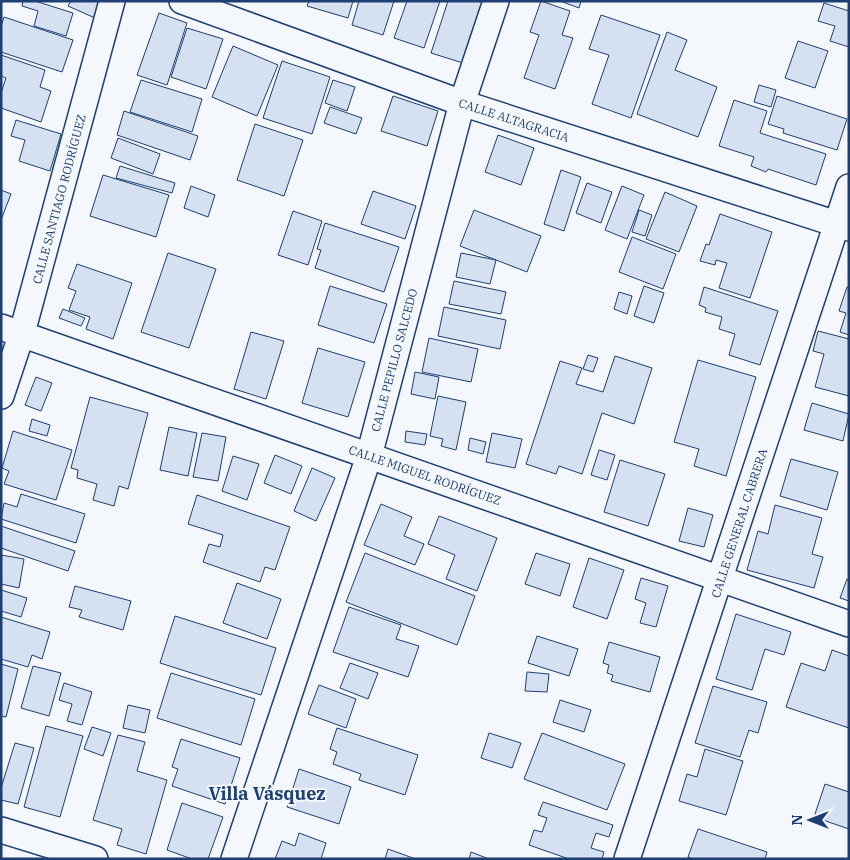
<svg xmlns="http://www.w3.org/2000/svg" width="850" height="860" font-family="'IBM Plex Serif',serif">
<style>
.building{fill:#d5e0f0;stroke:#1d3f73}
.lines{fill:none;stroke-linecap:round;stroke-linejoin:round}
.minor-casing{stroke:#1d3f73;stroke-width:28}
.minor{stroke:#f4f7fb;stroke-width:25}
.labels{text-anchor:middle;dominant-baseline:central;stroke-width:4;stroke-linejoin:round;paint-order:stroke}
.street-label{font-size:12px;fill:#1d3f73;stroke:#f4f7fb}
.district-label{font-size:18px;font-weight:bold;fill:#1d3f73;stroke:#f4f7fb}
</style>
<rect width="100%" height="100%" fill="#f4f7fb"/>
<!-- building -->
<path class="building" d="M23,1H35L73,13L66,36L34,26L38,11L22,6Z
M71,1H102L95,18L68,6Z
M309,1H353L348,18L307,6Z
M359,1H394L383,35L352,25Z
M407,1H440L424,48L394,38Z
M448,1H483L463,63L431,53Z
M541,1L570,11L562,35L573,38L555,89L524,78L539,35L530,32Z
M560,1H581L579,8Z
M824,3L849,11V47L830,41L835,26L818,21Z
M159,13L187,23L167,85L137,75Z
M601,15L660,35L631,118L592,104L609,55L589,49Z
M4,17L73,40L62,72L1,52V26Z
M187,28L223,39L206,89L171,77Z
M667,32L687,40L675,70L717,87L698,137L637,114Z
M798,41L828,51L815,88L785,78Z
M233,46L278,65L257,116L212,97Z
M1,55L45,70L40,87L51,91L41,122L1,108V93L6,78L1,76Z
M282,61L330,77L312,134L263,118Z
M141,80L202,99L192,132L130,112Z
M333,80L355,87L347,111L325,103Z
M759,85L776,90L771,107L754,102Z
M393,96L438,111L427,146L381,131Z
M777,96L847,119L837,150L783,133L784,129L768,124Z
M734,100L767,111L760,133L826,154L816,185L768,169L766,172L751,166L754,157L719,146Z
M330,107L362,118L356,134L324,123Z
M124,111L198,136L190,160L117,135Z
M16,120L61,134L50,171L19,161L25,140L11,136Z
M255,124L303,140L284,196L237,180Z
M498,135L534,148L521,185L485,172Z
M118,138L160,154L153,174L111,158Z
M120,166L175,183L172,193L116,178Z
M561,170L581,177L564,231L544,224Z
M103,175L169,195L156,237L90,216Z
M587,183L612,192L601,223L576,213Z
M191,186L215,195L208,217L184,208Z
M622,186L644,195L627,239L605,230Z
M1,190L11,194L1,220Z
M373,191L416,206L405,239L361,224Z
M665,192L697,206L679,252L646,239Z
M474,210L541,236L527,272L460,246Z
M639,210L652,215L645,236L632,232Z
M293,211L322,221L308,265L278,255Z
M720,214L772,232L750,298L719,288L727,263L716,260L715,265L700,261L706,244L709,245Z
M325,223L399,247L384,292L315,268L321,250L317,249Z
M632,237L676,254L663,289L619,272Z
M168,253L216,269L189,348L141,332Z
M461,253L496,260L490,284L456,277Z
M77,264L132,283L113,339L86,329L90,317L69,310L76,291L68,288Z
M454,281L506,292L501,314L449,304Z
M330,286L387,304L374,343L318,325Z
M644,286L664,293L654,323L634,316Z
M704,287L778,311L760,365L729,355L735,334L719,329L722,317L705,312L706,308L699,305Z
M847,287H849V335L840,332L846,313L839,311Z
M619,292L632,296L627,314L614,309Z
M444,307L506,320L500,349L438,336Z
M63,309L85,318L81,326L59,318Z
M818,331L849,339V396L815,387L824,354L813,351Z
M251,332L284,341L266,399L234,389Z
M429,338L478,349L471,382L422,372Z
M318,348L365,362L348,417L302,403Z
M588,355L598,358L593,372L583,369Z
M615,356L652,368L634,424L602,413L582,474L559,466L556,474L526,464L560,361L582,368L576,384L603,392Z
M698,360L756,377L726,476L694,466L699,449L674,442Z
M415,372L439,377L435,399L411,394Z
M36,377L52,383L41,411L25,405Z
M438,396L466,402L456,450L441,446L443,439L430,436Z
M90,397L148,413L128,489L119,486L114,506L93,500L97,484L77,478L78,470L71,468Z
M812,403L849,414L843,441L804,430Z
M32,419L50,425L47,436L29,431Z
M169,427L197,433L188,476L160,470Z
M13,431L72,450L56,500L4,484L9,471L2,468Z
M406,431L427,434L425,445L405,442Z
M202,433L226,437L218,481L193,477Z
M492,433L522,439L515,468L486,462Z
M470,438L486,442L483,454L468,450Z
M599,450L615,455L607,480L591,475Z
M275,455L302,466L291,494L264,483Z
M233,456L259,464L247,500L222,491Z
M791,459L838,472L827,510L780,496Z
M620,460L665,474L648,526L604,512Z
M312,468L335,478L316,521L294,511Z
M21,494L85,514L76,543L1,519L4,503L17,507Z
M197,495L290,527L275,570L265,567L260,582L203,562L209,544L220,547L223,535L188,524Z
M381,504L412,517L404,536L424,544L415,565L364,545Z
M775,505L822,518L812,554L823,557L814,588L747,570L758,531L768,534Z
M688,508L713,515L704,547L679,541Z
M439,516L497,538L477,591L446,579L455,555L428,544Z
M1,526L75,551L68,571L1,548Z
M365,553L475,596L457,645L346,602Z
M536,553L570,564L560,596L525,584Z
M1,555L24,559L19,588L1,584Z
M589,558L624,570L607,619L573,607Z
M641,578L668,586L656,627L640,623L646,603L635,599Z
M847,579L849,580V601L840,598Z
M237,583L281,599L267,639L223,623Z
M75,586L131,601L123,630L79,617L82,610L69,607Z
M1,590L27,598L21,617L1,611Z
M349,607L401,625L396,639L419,646L408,677L333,652Z
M736,614L791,632L784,655L765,649L752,690L716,679Z
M175,616L276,648L261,695L160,663Z
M1,617L50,632L42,659L32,655L28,667L1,659Z
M537,636L578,649L569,676L528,663Z
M609,642L660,657L650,692L611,681L613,675L607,673L609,665L603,663Z
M832,650L849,656V728L786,707L801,663L825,671Z
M350,663L378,673L368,699L340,688Z
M1,664L18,669L6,717L1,716Z
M33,666L61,673L49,716L21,708Z
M527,672L549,674L547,692L525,691Z
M171,673L255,699L241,745L157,718Z
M64,683L92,692L82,725L67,721L72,704L59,700Z
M319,685L356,699L346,728L308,714Z
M713,686L767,702L758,733L749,730L740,757L695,743Z
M560,700L591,710L584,732L553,722Z
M128,705L150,710L145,733L123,728Z
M46,726L83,736L60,817L24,807Z
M92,727L111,733L103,756L84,749Z
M337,728L418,755L405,795L359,780L361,774L333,764L337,752L330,749Z
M489,733L521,743L512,768L481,758Z
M542,733L625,764L607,810L524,779Z
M118,735L145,742L137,771L167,780L146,854L117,845L122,829L93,820Z
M181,739L240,758L225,804L172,786L178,769L172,767Z
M15,743L34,748L18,804L1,800V788Z
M705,749L743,761L726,815L679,801L687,774L697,777Z
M299,769L351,787L339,824L287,807Z
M825,784L849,792V829L814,817Z
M543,802L613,825L609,837L596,833L591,848L604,852L602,859H569L529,845L534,830L542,832L547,818L538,815Z
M182,803L223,817L208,859H192L167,850Z
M698,829L767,852L765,859H693L688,857Z
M299,833L326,843L321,859H275L282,841L295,846Z
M388,849L413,858V859H385Z
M471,852L489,859H469Z"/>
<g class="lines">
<!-- minor casing -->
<g class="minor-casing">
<path id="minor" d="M182,1L462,103L849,228
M1,327L849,624
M1,396L22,333L112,1
M1,830L95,859
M234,859L369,456L462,103L496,1
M627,859L849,187"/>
</g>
<!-- minor -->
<use href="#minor" class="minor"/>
</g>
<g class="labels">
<!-- street labels -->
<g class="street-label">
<text transform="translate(514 120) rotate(18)">CALLE ALTAGRACIA</text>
<text transform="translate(59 199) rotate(-75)">CALLE SANTIAGO RODRÍGUEZ</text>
<text transform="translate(394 360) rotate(-75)">CALLE PEPILLO SALCEDO</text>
<text transform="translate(425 475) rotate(19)">CALLE MIGUEL RODRÍGUEZ</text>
<text transform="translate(739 523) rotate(-72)">CALLE GENERAL CABRERA</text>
</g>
<!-- district labels -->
<g class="district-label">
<text x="267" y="793">Villa Vásquez</text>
</g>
</g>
<!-- border -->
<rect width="850" height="860" fill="none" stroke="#1d3f73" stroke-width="5"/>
<!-- north arrow -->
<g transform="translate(810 820) rotate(270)" stroke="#f4f7fb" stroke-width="4" paint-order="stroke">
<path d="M0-4L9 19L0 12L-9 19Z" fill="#1d3f73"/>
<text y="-8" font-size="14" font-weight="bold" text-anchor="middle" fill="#1d3f73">N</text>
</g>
</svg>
